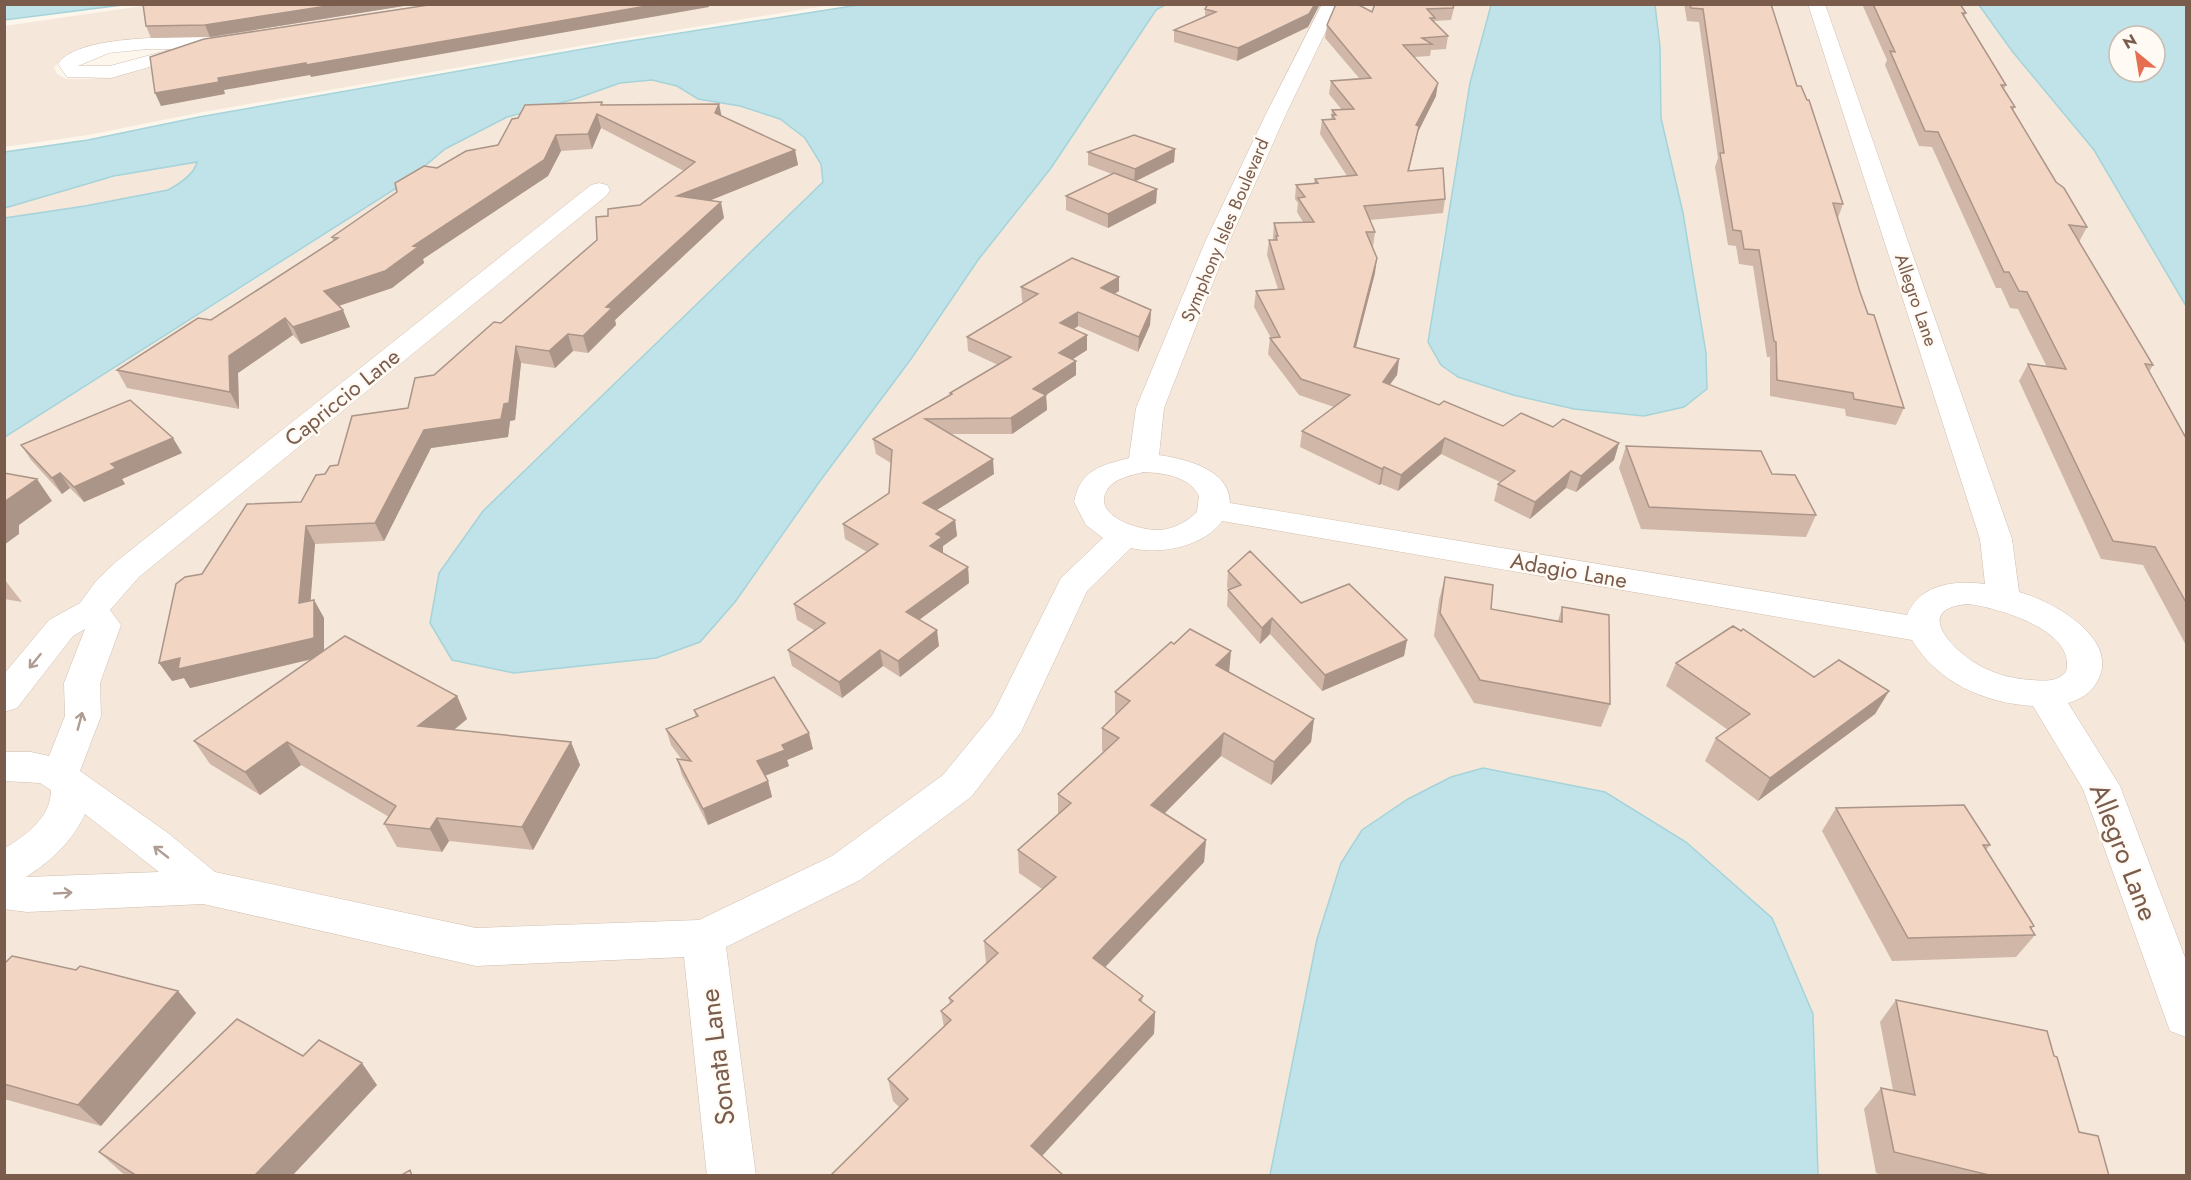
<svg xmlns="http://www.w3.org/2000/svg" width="2191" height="1180" font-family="Jost,sans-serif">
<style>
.residential{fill:#f5e8da}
.water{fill:#bfe3e8;stroke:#a5d3da;stroke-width:1.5;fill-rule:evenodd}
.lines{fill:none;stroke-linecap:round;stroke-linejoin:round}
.minor-casing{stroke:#d1beb0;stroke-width:1}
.minor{fill:#fff;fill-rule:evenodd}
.wall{fill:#d1b7a8}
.shaded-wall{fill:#aa9588}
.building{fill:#f3d5c3;stroke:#aa9588;stroke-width:1.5}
.oneway{stroke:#af9d94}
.labels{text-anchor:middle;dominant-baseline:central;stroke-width:4.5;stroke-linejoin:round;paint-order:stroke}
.far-street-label{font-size:18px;fill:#7a5c4d;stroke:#fffaf3}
.street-label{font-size:22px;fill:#7a5c4d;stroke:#fffaf3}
.near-street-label{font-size:27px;fill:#7a5c4d;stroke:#fffaf3}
</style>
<rect width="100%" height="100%" fill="#fdf6ec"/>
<!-- residential -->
<path class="residential" d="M156,4L441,5L210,40L140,39L69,55L54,67L57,74L66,79H85L114,76L142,70L209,49L495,5H831L614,40L198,113L88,135L5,147L4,26Z
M1165,5H1491L1440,255L1458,377L1513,395L1574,409L1644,416L1684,407L1707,389L1706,353L1683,213L1661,118L1660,47L1655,5H1979L2012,51L2094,150L2186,306V1175H1818L1813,1014L1317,939L1270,1175L5,1176V437L254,280L406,182L445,149L471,135L507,117L575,99L620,83L652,80L677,86L698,99L740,106L780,119L805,138L821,164L823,182L483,511L514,673L656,658L700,642L735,602L820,481L911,359L978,260L1051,168L1156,10Z
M197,161L196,167L180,184L168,190L85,206L5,218L4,208L79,185L168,165Z"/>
<!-- water -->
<path class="water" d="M5,4H122V5L5,20Z
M858,5H1165L1156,10L1051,168L978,260L911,359L820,481L735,602L700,642L656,658L514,673L452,660L430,623L439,573L483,511L823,182L821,164L805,138L780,119L740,106L698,99L677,86L652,80L620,83L575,99L507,117L445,149L406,182L5,437V218L85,206L168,190C179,184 194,175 197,162L114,176L5,208V152L88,140L199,117L617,43Z
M1491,5H1655L1660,47L1661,118L1683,213L1706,353L1707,389L1684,407L1644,416L1574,409L1513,395L1458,377L1441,365L1428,342L1470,83Z
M1979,5H2186V306L2094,150L2012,51ZM2119,36H2155V72H2119Z
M1483,768L1605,792L1686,842L1772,918L1813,1014L1818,1175H1270L1317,939L1341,863L1362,830L1408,799L1451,777Z"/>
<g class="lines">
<!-- minor casing -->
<g class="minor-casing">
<path id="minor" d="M1322,4H1339L1286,114L1229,242L1164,408L1159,455C1185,459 1230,469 1230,503L1907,615C1920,584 1954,580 1985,584L1980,539L1808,4H1825L2012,539L2019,592C2052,601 2122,639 2097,682C2090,694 2081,699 2068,703L2120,786L2186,960V1037L2170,1031L2083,789L2033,706C1984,703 1937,682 1912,640L1222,521C1204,547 1159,555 1131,548L1087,591L1021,732L971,797L860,880L726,947L756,1176H707L684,957L476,966L203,904L27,912L4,909V849C26,835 51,818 51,790L40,783L4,781V752H31L49,756L65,716L64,683L85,629L73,636L17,708L4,712V674L49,620L80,603L96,581L117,561L591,185L599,183L607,185L610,190L607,195L139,577L110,610L121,625L100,683L101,716L80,771L168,833L215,872L476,928L699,920L832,856L943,775L993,714L1061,578L1103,538L1086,525L1074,502C1081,469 1100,466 1129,458L1136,408L1205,242L1266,114ZM1144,472C1163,473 1190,476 1199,496L1197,512C1188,521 1174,529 1160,530C1142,531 1091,517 1107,490C1114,478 1132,475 1144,472ZM1969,604C1998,608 2077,630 2066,672C2057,682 2045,681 2032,680C2014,679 1998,675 1982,667C1955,653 1909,608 1969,604ZM85,814L159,872L26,877C51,861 72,842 85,814Z
M232,36L238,37L241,41L238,45L201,49L198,53L111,78L67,77L58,64C80,31 194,39 232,36ZM148,49H173L110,66H78L109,53Z"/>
</g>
<!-- minor -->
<use href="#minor" class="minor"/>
</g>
<!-- wall -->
<path class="wall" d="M416,4L210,37L151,38L146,26Z
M1208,4H1320L1308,27L1237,61L1174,42V30L1205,16V9Z
M1455,4L1451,20L1435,21L1434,23L1448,36L1446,49L1431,50L1430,56L1414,57L1436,96L1418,132L1409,171L1445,199L1443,213L1370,220L1375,232L1373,247H1372L1375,273L1356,347L1399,359L1397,375L1389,385L1439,405L1503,426L1553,427L1619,443L1614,460L1576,492L1566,488L1530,519L1494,501L1498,484L1500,482L1441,454L1398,491L1381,484L1379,485L1300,447L1302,431L1334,407L1299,395L1268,354L1270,338H1271L1254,307L1256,291L1278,289L1267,255L1269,240H1273V238L1274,223L1303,222L1297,212L1298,203L1295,199L1296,185L1314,183L1315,179L1347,176L1320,134L1322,120H1331L1332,110H1342L1329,94L1331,81L1359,78L1325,38L1327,25L1372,12Z
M1684,4H1771L1797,86L1843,204L1838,218L1860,292L1904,408L1896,425L1846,416L1845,409L1770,396V357H1767L1753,266L1739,264L1736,246L1728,245L1715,167L1718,158L1699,22L1687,21Z
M1862,4H1960L1966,13L1964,17L2006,85L2004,89L2015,107L2013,110L2056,182L2087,227L2079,242L2153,365L2149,372L2187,440V647L2143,565L2101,559L2019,381L2028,364L2047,367L2018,309L2010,308L2001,288H1996L1932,147L1919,146L1885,65L1887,60Z
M602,102L603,105L719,104L721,116L795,150L798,165L709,201L724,218L615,320L616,325L588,353L573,351L555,368L521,363L515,420L510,421L508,437L431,448L384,541L315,544L310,600H314L324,618V651L457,696L467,719L454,730L571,742L580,765L533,850L449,841L442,852L397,847L384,824L389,817L301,765L260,795L210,764L194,741L313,659L190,688L184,678L172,681L202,574L301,502L325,474L338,465L408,408L434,375L501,323L597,240L608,216L640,205L684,171L601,128L592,149L561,151L548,176L423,259L424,263L392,288L339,306L350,327L301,344L293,335L238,373L239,409L127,388L117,370L211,320L333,241L332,237L437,168L498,145L518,118Z
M1175,149L1174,162L1136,181L1157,189L1156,203L1108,228L1066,210V196L1112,174L1088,165V152Z
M1119,277V291L1114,294L1151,310L1150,325L1138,352L1078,326L1074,329L1087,335V350L1073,359L1076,375L1046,395L1047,410L1012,434H951L994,474L937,510L955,520L957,536L943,546V553L968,567L969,583L919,620L939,646L900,677L883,666L842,698L792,666L788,650L814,630L797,620L794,604L867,552L845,539L843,524L889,493L891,463L876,454L873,439L950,395V393L998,365L968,351L967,337L1024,303L1022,301L1021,287Z
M21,445L182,453L122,479L125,484L84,502L70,488L62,494L31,460Z
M1626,446L1816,515L1806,537L1641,529L1619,468Z
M1228,571L1301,603L1407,640L1404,656L1322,691L1270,634L1260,644L1227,606L1228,590H1229L1227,587Z
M1445,577L1491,609L1558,621L1562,607L1610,704L1601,727L1474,703L1434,636L1439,600Z
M4,579L5,580L22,602L4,599Z
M1676,663L1814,677L1889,691L1875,714L1758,801L1705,761L1716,738L1728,730L1666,686Z
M1229,672L1314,719L1311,742L1271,785L1221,756L1165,813L1206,840L1204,862L1105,967L1143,996L1142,1002L1155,1012L1154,1034L899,1107L893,1101L888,1079L944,1027L941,1011L950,1004L949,998L986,963L984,941L1042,889L1019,873L1018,850L1058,814V794L1104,752L1102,751V728L1115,716V692Z
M694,710L813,749L787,760L789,766L765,776L768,781L772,797L708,825L682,775L677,759L682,760L671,745L666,729L696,717Z
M1836,808L1990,845L1986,850L2034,926L2031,929L2035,935L2016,957L1892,961L1822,831Z
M4,964L178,991L196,1013L101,1126L4,1099Z
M1896,1000L2079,1132L2109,1176H1886L1876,1173L1864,1109L1881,1088L1893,1090L1880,1022Z
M303,1056L377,1085L292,1176H126L121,1172L99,1152Z"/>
<!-- shaded-wall -->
<path class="shaded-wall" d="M340,4H416L210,37L205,25Z
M658,4H709V7L311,77L310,75L224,90L225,94L161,106L155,93L218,78Z
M1315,4H1320L1308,27L1237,61L1238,48Z
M1438,83L1436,96L1418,132L1405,185L1416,125Z
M719,104L722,118L715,113Z
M597,114L601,128L592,149L588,134Z
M556,135L561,151L548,176L423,259L424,263L392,288L332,308L324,291L413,246Z
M1175,149L1174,162L1134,182L1135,169Z
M795,150L798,165L681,212L677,196Z
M1157,189L1156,203L1108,228V214Z
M721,202L724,218L615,320L616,325L588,353L583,336L606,307Z
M1377,258L1375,273L1352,362L1354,347Z
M1119,277V291L1101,302V288Z
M343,310L350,327L301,344L293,327Z
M1151,310L1150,325L1138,352L1139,337Z
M1078,312V326L1060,338V323Z
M285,318L293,335L238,373L239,409L230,392L229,356Z
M568,334L573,351L555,368L549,351Z
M1087,335V350L1059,368V353Z
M516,346L521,363L515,420L510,421L508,437L431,448L384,541L375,523L424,430L504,404Z
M1399,359L1397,375L1380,398L1383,382Z
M1076,361V375L1046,395L1047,410L1012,434L1011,418L1033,389Z
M173,438L182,453L122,479L125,484L84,502L74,487L111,464Z
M1445,438L1441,454L1398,491L1401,475Z
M1619,443L1614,460L1576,492L1581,476Z
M993,459L994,474L924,518L923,503Z
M1384,467L1381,484L1379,485L1382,469Z
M1571,471L1566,488L1530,519L1535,502Z
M60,473L70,488L62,494L52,478Z
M37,479L52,501L19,525V534L4,545V502Z
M955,520L957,536L943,546V553L931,561L930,546L936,534Z
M306,526L315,544L309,621L299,603Z
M968,567L969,583L908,628L906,612Z
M314,600L324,618V656L190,688L184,678L172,681L159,663Z
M1272,618L1270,634L1260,644L1262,628Z
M937,630L939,646L900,677L898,661Z
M1407,640L1404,656L1322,691L1325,675Z
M880,650L883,666L842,698L839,682Z
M1231,651L1229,674L1216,665Z
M1889,691L1875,714L1758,801L1770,778Z
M457,696L467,719L430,749L418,726Z
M1314,719L1311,742L1271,785L1274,762Z
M809,733L813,749L787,760L789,766L762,777L757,761L782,745Z
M1224,733L1221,756L1150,828L1151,805Z
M287,742L301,765L260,795L245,772Z
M571,742L580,765L533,850L522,827Z
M768,781L772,797L708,825L703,809Z
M437,818L449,841L442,852L430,829Z
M1206,840L1204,862L1093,980V958Z
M178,991L196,1013L101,1126L78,1105Z
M1155,1012L1154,1034L1032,1167L1031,1146Z
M362,1063L377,1085L292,1176H254Z"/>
<!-- building -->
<path class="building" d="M143,4H340L205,25L146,26Z
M435,4H658L306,65V63L218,78L219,82L155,93L150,57L204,39Z
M1208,4H1315L1309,14L1238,48L1174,30L1216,12L1205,9Z
M1336,4H1357L1372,12L1375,4H1454L1453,8L1427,9L1435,18H1430L1448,36L1422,38L1432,44L1403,45L1438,83L1416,125L1419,126L1408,171L1443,168L1445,199L1364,206L1375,232H1366L1377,258L1354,347L1399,359L1383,382L1439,405L1444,401L1503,426L1521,413L1553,427L1563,419L1619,443L1581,476L1571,471L1535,502L1498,484L1515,471L1445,438L1401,475L1384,467L1382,469L1302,431L1350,395L1301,379L1270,338L1280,337L1256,291L1284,289L1269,240H1277L1276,236H1278L1274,223L1314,222L1298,198L1305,197L1296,185L1318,183L1315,179L1357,175L1322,120L1335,119L1332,115H1336L1332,110L1354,109L1331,81L1371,78L1327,25Z
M1690,4H1771L1797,86H1801L1807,100H1809L1828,158L1843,204L1833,203L1860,292L1868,314L1874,315L1904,408L1854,399L1853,393L1777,380L1776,342L1774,341L1759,250L1744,249L1741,231L1733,230L1720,153H1724L1703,9L1691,8Z
M1873,4H1960L1966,13H1962L2006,85H2001L2015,107H2011L2056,182L2064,188L2087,227L2069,225L2153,365L2145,364L2187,440V604L2155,547L2113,541L2028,364L2066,369L2027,292L2019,291L2009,272H2004L1938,132L1925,131L1890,51L1895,52Z
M602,102L601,105L719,104L715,113L795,150L677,196L721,202L606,307L612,308L583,336L568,334L549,351L516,346L509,403L504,404L501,419L424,430L375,523L306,526L299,603L314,600V638L178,669L180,658L159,663L176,584L185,577L202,574L247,504L301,502L316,475L325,474L330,466L338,465L352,416L408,408L415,378L434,375L494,322L501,323L597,240L596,217L608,216V209L640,205L695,162L597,114L588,134L556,135L544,160L413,246L418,247L385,271L324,291L343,310L293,327L285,318L229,356L230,392L117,370L198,318L211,320L338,238L332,237L397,192L395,183L424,166L437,168L466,151L498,145L512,119L518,118L525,105Z
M1134,135L1175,149L1135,169L1088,152Z
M1114,173L1157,189L1108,214L1066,196Z
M1072,258L1119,277L1101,288L1151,310L1139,337L1078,312L1060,323L1087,335L1059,353L1076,361L1033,389L1046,395L1011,418L925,419L993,459L923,503L955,520L936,534L942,537L930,546L968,567L906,612L937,630L898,661L880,650L839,682L788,650L825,623L794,604L878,544L843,524L889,493L892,450L873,439L952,394L950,393L1011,357L967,337L1038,294L1021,287Z
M130,400L173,438L111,464L116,468L74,487L60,473L52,478L21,445Z
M1626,446L1761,451L1772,474L1795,475L1816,515L1649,507Z
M4,473L37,479L4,502Z
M1250,551L1301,603L1349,584L1407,640L1325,675L1272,618L1262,628L1228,590L1241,585L1228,571Z
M1445,577L1493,585L1491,609L1562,622V607L1609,615L1610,704L1480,680L1440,613Z
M1733,626L1741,631L1743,629L1814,677L1839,660L1889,691L1770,778L1716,738L1750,714L1676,663Z
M1190,629L1231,651L1216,665L1314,719L1274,762L1224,733L1151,805L1206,840L1093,958L1143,996L1139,1000L1155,1012L1031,1146L1064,1176H830L908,1099L888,1079L951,1020L941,1011L953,1001L949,998L998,953L984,941L1056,877L1018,850L1071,803L1058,794L1119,738L1102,728L1130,701L1115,692L1171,642L1174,644Z
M345,636L457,696L418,726L571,742L522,827L437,818L430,829L384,824L396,806L287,742L245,772L194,741Z
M774,677L809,733L782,745L785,750L757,761L768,781L703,809L677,759L691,761L666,729L698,716L694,710Z
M1964,805L1990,845H1983L2034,926L2030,927L2035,935L1908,938L1836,808Z
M12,956L76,970L80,966L178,991L78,1105L4,1084V964Z
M1896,1000L2047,1031L2054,1056L2057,1057L2079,1132L2098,1136L2109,1176H1993L1894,1152L1881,1088L1915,1095Z
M237,1019L303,1056L319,1040L362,1063L254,1176H137L99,1152Z
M410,1170L412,1176H400Z"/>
<!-- one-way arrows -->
<defs><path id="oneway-shaft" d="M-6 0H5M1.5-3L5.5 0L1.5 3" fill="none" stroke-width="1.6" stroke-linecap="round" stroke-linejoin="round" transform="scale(1.5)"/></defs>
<g class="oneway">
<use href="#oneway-shaft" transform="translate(35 661) rotate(129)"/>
<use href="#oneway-shaft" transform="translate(80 721) rotate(-75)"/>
<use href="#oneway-shaft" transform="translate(161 852) rotate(-142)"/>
<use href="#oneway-shaft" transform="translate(63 893) rotate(-3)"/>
</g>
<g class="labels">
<!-- far-street labels -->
<g class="far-street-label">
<text transform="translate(1225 230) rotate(-67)">Symphony Isles Boulevard</text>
<text transform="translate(1916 300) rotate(71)">Allegro Lane</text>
</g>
<!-- street labels -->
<g class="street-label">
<text transform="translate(342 397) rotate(-39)">Capriccio Lane</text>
<text transform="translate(1569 570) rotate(10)">Adagio Lane</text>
</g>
<!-- near-street labels -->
<g class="near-street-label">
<text transform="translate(2124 852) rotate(69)">Allegro Lane</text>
<text transform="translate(717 1057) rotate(-97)">Sonata Lane</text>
</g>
</g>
<!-- border -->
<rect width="2191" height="1180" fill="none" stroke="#7a5c4d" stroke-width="12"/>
<!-- north arrow -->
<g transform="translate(2137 54) rotate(330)"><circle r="28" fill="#fffaf3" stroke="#cabbb1" stroke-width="1.5"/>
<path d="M0-4.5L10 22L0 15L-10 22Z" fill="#e76f51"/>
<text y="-9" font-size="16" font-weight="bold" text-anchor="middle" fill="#7a5c4d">N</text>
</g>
</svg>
